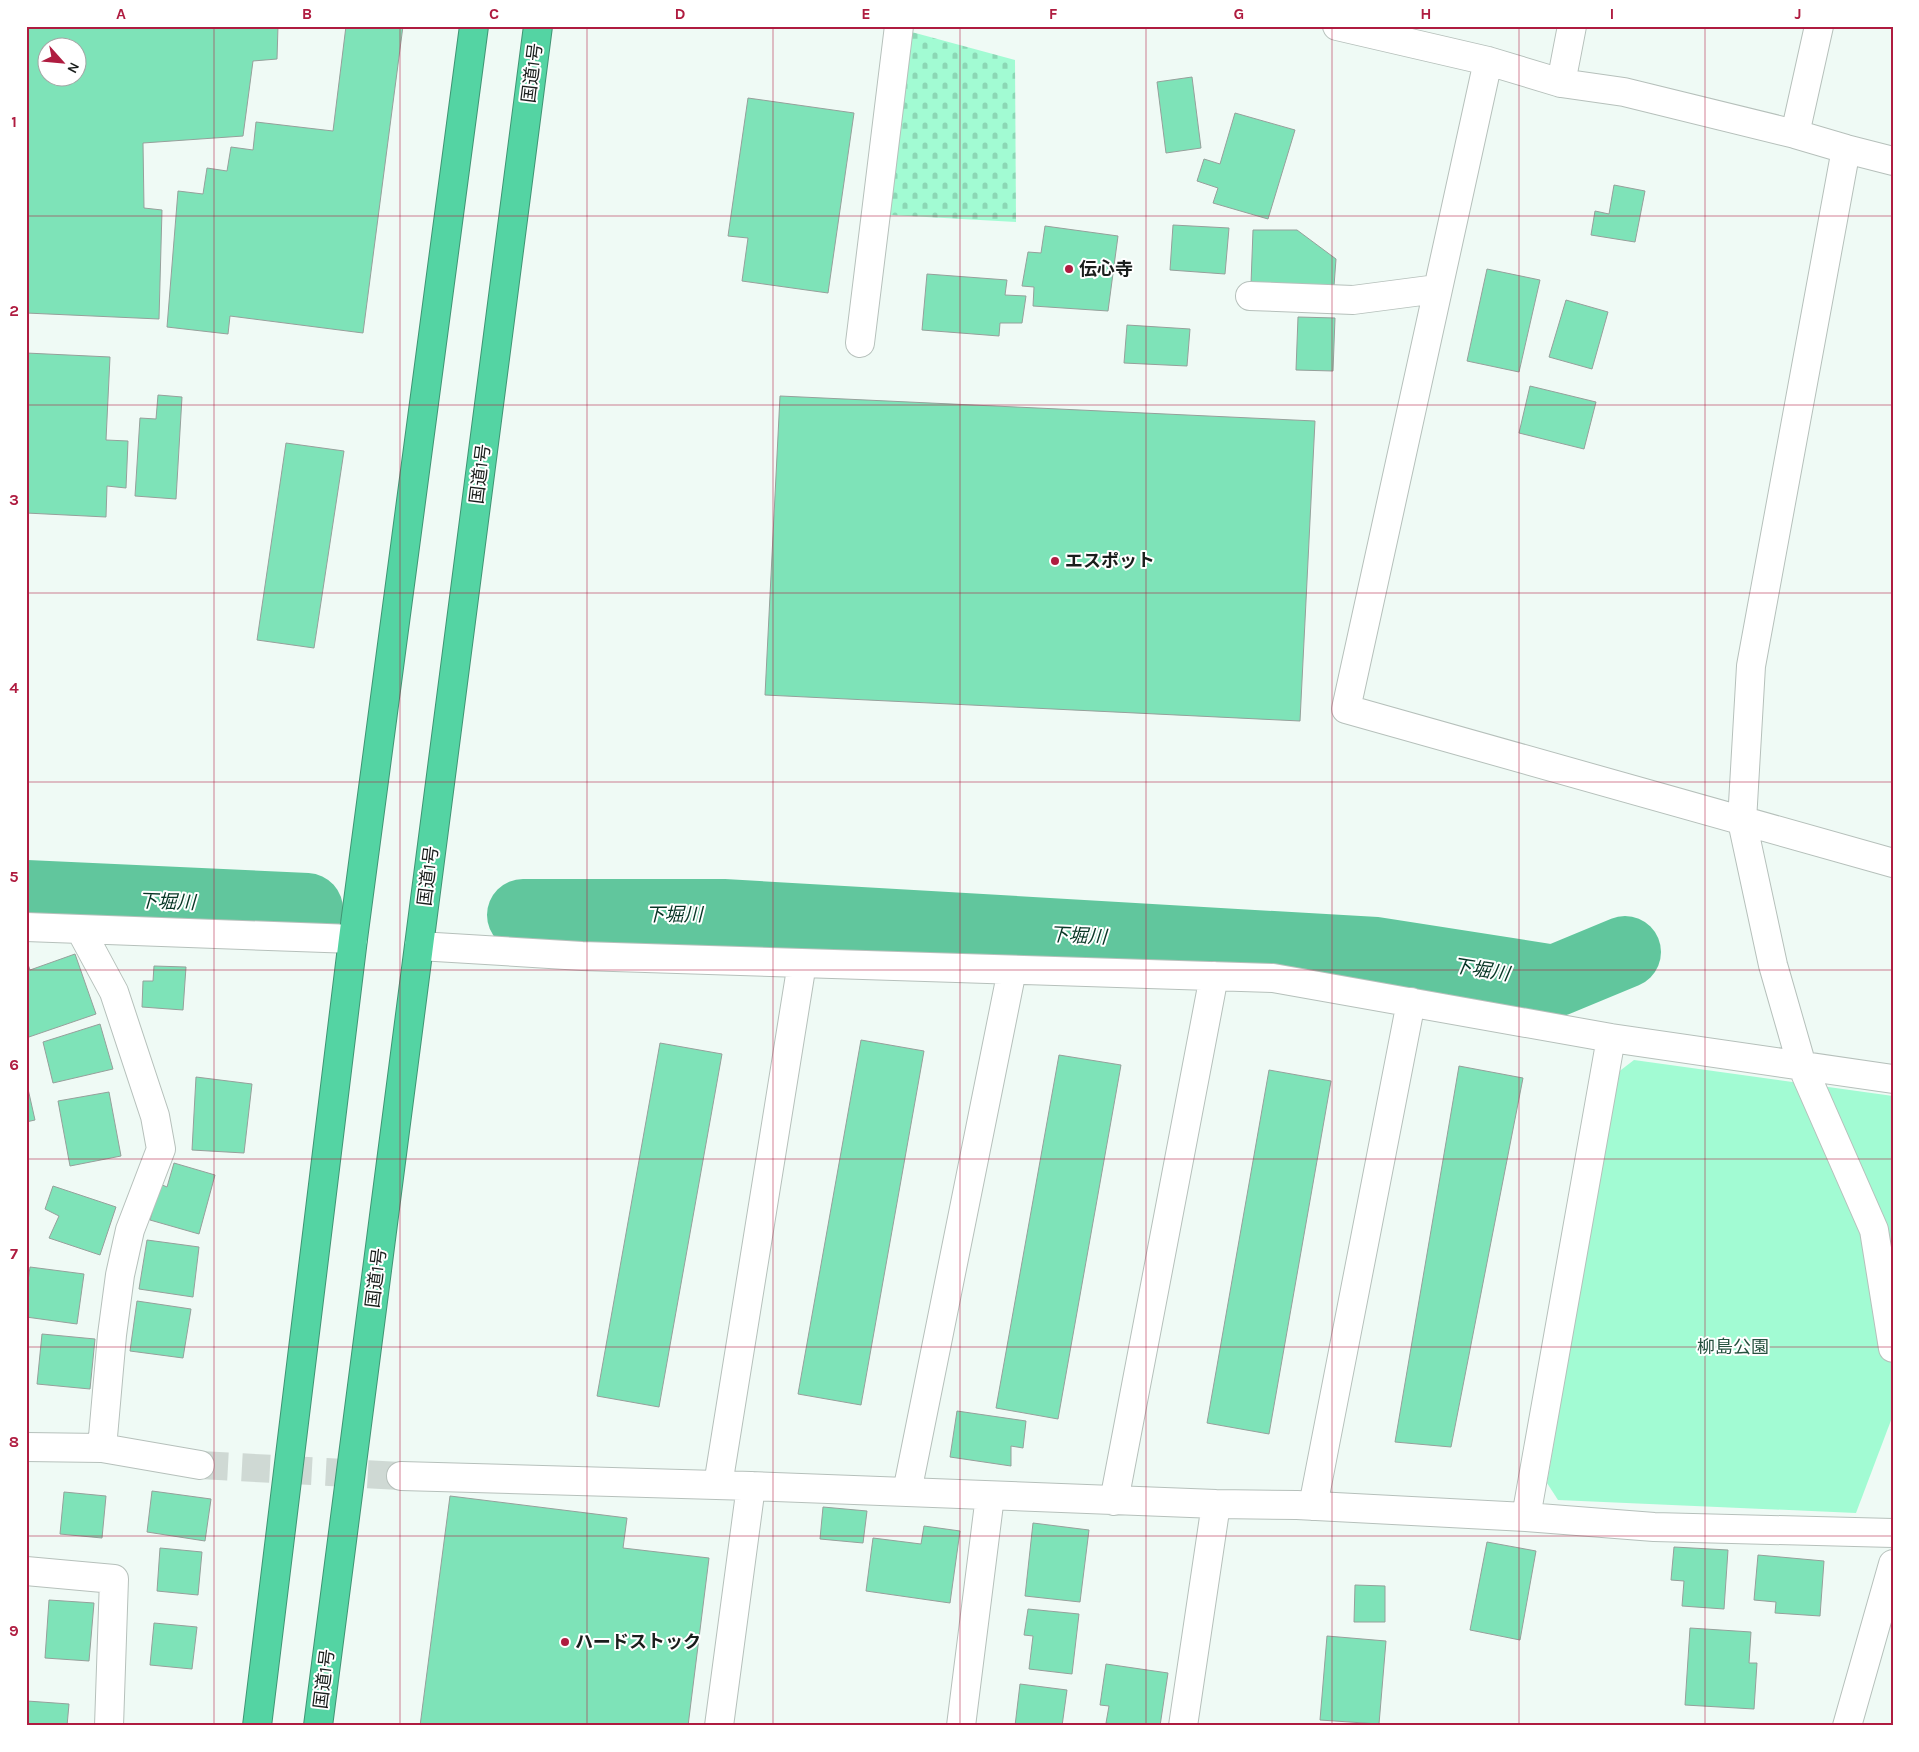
<svg xmlns="http://www.w3.org/2000/svg" width="1919" height="1752" font-family="Karla,'Noto Sans JP',sans-serif">
<style>
.cemetery{fill:url(#cemetery-stones)}
.park{fill:#a2fbd3}
.lines{fill:none;stroke-linecap:round;stroke-linejoin:round}
.river{stroke:#61c69d;stroke-width:72}
.building{fill:#7ee3b8;stroke:#96a09b;fill-rule:evenodd}
.minor-tunnel{stroke:#cfd9d4;stroke-width:28;stroke-dasharray:28 14;stroke-linecap:butt}
.minor-casing{stroke:#b6c0bb;stroke-width:30}
.highway-casing{stroke:#409474;stroke-width:30}
.minor{stroke:#fff;stroke-width:28}
.highway{stroke:#54d4a3;stroke-width:28}
.grid{fill:none;stroke:#af1c40;stroke-width:1;stroke-opacity:0.55}
.poi-dot{fill:#af1c40;stroke:#fff;stroke-width:2}
.labels{text-anchor:middle;dominant-baseline:central;stroke-width:4;stroke-linejoin:round;paint-order:stroke}
.street-label{font-size:18px;fill:#1a1e1c;stroke:#fff}
.poi-label{font-size:18px;font-weight:bold;fill:#1a1e1c;stroke:#fff;text-anchor:start}
.park-label{font-size:18px;fill:#26513f;stroke:#fff}
.water-label{font-size:19px;font-style:italic;fill:#073625;stroke:#fff}
.neatline{fill:none;stroke:#af1c40;stroke-width:2}
.grid-label{font-size:16px;text-anchor:middle;font-weight:bold;fill:#af1c40}
</style>
<defs>
<pattern id="cemetery-stones" width="16" height="16" patternUnits="userSpaceOnUse" patternTransform="scale(1.25)"><rect width="16" height="16" fill="#a2fbd3"/><path d="M2 7V4a2 2 0 0 1 4 0v3zM10 15v-3a2 2 0 0 1 4 0v3z" fill="#8bd7b5"/></pattern>
</defs>
<rect width="100%" height="100%" fill="#effaf5"/>
<!-- cemetery -->
<path class="cemetery" d="M908,31L1015,60L1016,222L890,215Z"/>
<!-- park -->
<path class="park" d="M1634,1060L1893,1096V1415L1856,1513L1558,1500L1547,1483L1617,1073Z"/>
<g class="lines">
<!-- river -->
<path class="river" d="M26,896L307,909
M523,915H723L1376,953L1555,981L1625,952"/>
</g>
<!-- building -->
<path class="building" d="M26,26H278L277,59L253,61L243,136L143,143L144,208L162,210L159,319L26,313ZM48,48H78V78H48Z
M346,26H403L363,333L230,316L228,334L167,327L178,191L203,194L207,168L227,171L231,147L253,150L256,122L333,131Z
M1192,77L1201,148L1166,153L1157,82Z
M748,98L854,113L828,293L742,281L748,238L728,236Z
M1235,113L1295,130L1268,219L1213,203L1218,188L1197,181L1204,159L1220,164Z
M1614,185L1645,191L1635,242L1591,235L1595,211L1609,214Z
M1173,225L1229,228L1225,274L1170,270Z
M1045,226L1118,236L1108,311L1033,306L1034,287L1022,286L1028,252L1041,253Z
M1253,230H1297L1336,259L1334,286L1251,284Z
M1487,269L1540,280L1519,372L1467,361Z
M927,274L1007,280L1005,295L1026,296L1022,323H1000L999,336L922,330Z
M1566,300L1608,312L1592,369L1549,357Z
M1298,317L1335,318L1333,371L1296,370Z
M1127,325L1190,329L1187,366L1124,363Z
M26,353L110,357L106,440L128,441L126,488L107,486L106,517L26,513Z
M1530,386L1596,402L1584,449L1519,433Z
M158,395L182,397L176,499L135,496L140,418L156,419Z
M780,396L1315,421L1300,721L765,695Z
M286,443L344,451L314,648L257,640Z
M75,954L96,1014L26,1038V959L30,970Z
M154,966L186,967L183,1010L142,1007L143,981H153Z
M100,1024L113,1069L53,1083L43,1042Z
M861,1040L924,1051L861,1405L798,1394Z
M660,1043L722,1054L659,1407L597,1396Z
M1059,1055L1121,1065L1058,1419L996,1408Z
M1459,1066L1523,1078L1451,1447L1395,1442Z
M1269,1070L1331,1081L1269,1434L1207,1423Z
M196,1077L252,1084L244,1153L192,1150Z
M26,1080L35,1120L26,1122Z
M109,1092L121,1156L70,1166L58,1101Z
M174,1163L215,1175L199,1234L150,1220L160,1184L167,1187Z
M53,1186L116,1207L100,1255L49,1238L59,1216L45,1209Z
M147,1240L199,1247L193,1297L139,1289Z
M30,1267L84,1274L77,1324L26,1317V1295Z
M137,1301L191,1309L183,1358L130,1351Z
M42,1334L95,1339L90,1389L37,1384Z
M957,1411L1026,1421L1023,1448L1011,1446V1466L950,1457Z
M152,1491L211,1499L205,1541L147,1532Z
M64,1492L106,1496L102,1538L60,1534Z
M450,1496L627,1518L623,1548L709,1558L688,1726H420Z
M823,1507L867,1511L863,1543L820,1539Z
M1033,1523L1089,1530L1080,1602L1025,1596Z
M924,1526L960,1531L950,1603L866,1591L873,1538L921,1544Z
M1487,1542L1536,1551L1520,1640L1470,1630Z
M1674,1547L1728,1550L1724,1609L1682,1606L1684,1581L1671,1580Z
M160,1548L202,1552L198,1595L157,1591Z
M1758,1555L1824,1561L1820,1616L1775,1613L1776,1602L1754,1600Z
M1355,1585L1385,1586V1622H1354Z
M49,1600L94,1603L89,1661L45,1658Z
M1028,1609L1079,1614L1072,1674L1029,1669L1033,1636L1024,1635Z
M154,1623L197,1627L192,1669L150,1665Z
M1690,1628L1751,1632L1749,1663H1757L1754,1709L1685,1705Z
M1327,1636L1386,1641L1379,1724L1320,1720Z
M1106,1664L1168,1673L1160,1726H1123L1106,1723L1109,1706L1100,1705Z
M1020,1684L1067,1690L1062,1726H1015Z
M27,1701L69,1704L67,1726H26Z"/>
<g class="lines">
<!-- minor-tunnel -->
<path class="minor-tunnel" d="M200,1465L401,1476"/>
<!-- minor casing -->
<g class="minor-casing">
<path id="minor" d="M1337,26L1488,61L1561,83L1624,92L1795,134L1846,149L1893,161
M1488,61L1346,709L1893,863
M1561,83L1572,26
M1795,134L1819,26
M1846,149L1751,666L1742,821L1773,965L1802,1066L1874,1230L1893,1348
M1250,296L1353,300L1437,289
M860,343L899,26
M26,927L353,939
M80,929L114,992L155,1116L161,1149L130,1230L120,1275L112,1335L102,1448
M419,946L582,956L1273,978L1611,1038L1893,1079
M26,1447L102,1448L200,1465
M401,1476L751,1486L1216,1504L1297,1505L1526,1517L1654,1527L1893,1533
M718,1485L802,963
M907,1492L1012,970
M1114,1501L1214,976
M1313,1506L1411,1002
M1526,1517L1611,1038
M26,1571L114,1579L109,1726
M719,1726L751,1486
M961,1726L990,1496
M1183,1726L1216,1504
M1847,1726L1893,1564"/>
</g>
<!-- highway casing -->
<g class="highway-casing">
<path id="highway" d="M257,1726L353,939L474,26
M318,1726L538,26"/>
</g>
<!-- minor -->
<use href="#minor" class="minor"/>
<!-- highway -->
<use href="#highway" class="highway"/>
</g>
<!-- grid -->
<path class="grid" d="M214,26V1726M400,26V1726M587,26V1726M773,26V1726M960,26V1726M1146,26V1726M1332,26V1726M1519,26V1726M1705,26V1726M26,216H1893M26,405H1893M26,593H1893M26,782H1893M26,970H1893M26,1159H1893M26,1347H1893M26,1536H1893"/>
<!-- markers -->
<g class="poi-dot">
<circle cx="1069" cy="269" r="5"/>
<circle cx="1055" cy="561" r="5"/>
<circle cx="565" cy="1642" r="5"/>
</g>
<g class="labels">
<!-- street labels -->
<g class="street-label">
<text transform="translate(532 73) rotate(-83)">国道1号</text>
<text transform="translate(480 474) rotate(-83)">国道1号</text>
<text transform="translate(428 876) rotate(-83)">国道1号</text>
<text transform="translate(376 1278) rotate(-83)">国道1号</text>
<text transform="translate(324 1679) rotate(-83)">国道1号</text>
</g>
<!-- poi labels -->
<g class="poi-label">
<text x="1079" y="269">伝心寺</text>
<text x="1065" y="561">エスポット</text>
<text x="575" y="1642">ハードストック</text>
</g>
<!-- park labels -->
<g class="park-label">
<text x="1733" y="1347">柳島公園</text>
</g>
<!-- water labels -->
<g class="water-label">
<text transform="translate(167 902) rotate(2)">下堀川</text>
<text x="674" y="915">下堀川</text>
<text transform="translate(1078 936) rotate(3)">下堀川</text>
<text transform="translate(1481 970) rotate(9)">下堀川</text>
</g>
</g>
<!-- border -->
<rect width="1919" height="1752" fill="none" stroke="#ffffff" stroke-width="55"/>
<!-- north arrow -->
<g transform="translate(62 62) rotate(117)"><circle r="24" fill="#ffffff" stroke="#a3a5a4"/>
<path d="M0-4L9 19L0 12L-9 19Z" fill="#af1c40"/>
<text y="-8" font-size="14" font-weight="bold" text-anchor="middle" fill="#1a1e1c">N</text>
</g>
<rect x="28" y="28" width="1864" height="1696" class="neatline"/>
<g class="grid-label">
<text x="121" y="19">A</text>
<text x="307" y="19">B</text>
<text x="494" y="19">C</text>
<text x="680" y="19">D</text>
<text x="866" y="19">E</text>
<text x="1053" y="19">F</text>
<text x="1239" y="19">G</text>
<text x="1426" y="19">H</text>
<text x="1612" y="19">I</text>
<text x="1798" y="19">J</text>
<text x="14" y="127">1</text>
<text x="14" y="316">2</text>
<text x="14" y="505">3</text>
<text x="14" y="693">4</text>
<text x="14" y="882">5</text>
<text x="14" y="1070">6</text>
<text x="14" y="1259">7</text>
<text x="14" y="1447">8</text>
<text x="14" y="1636">9</text>
</g>
</svg>
